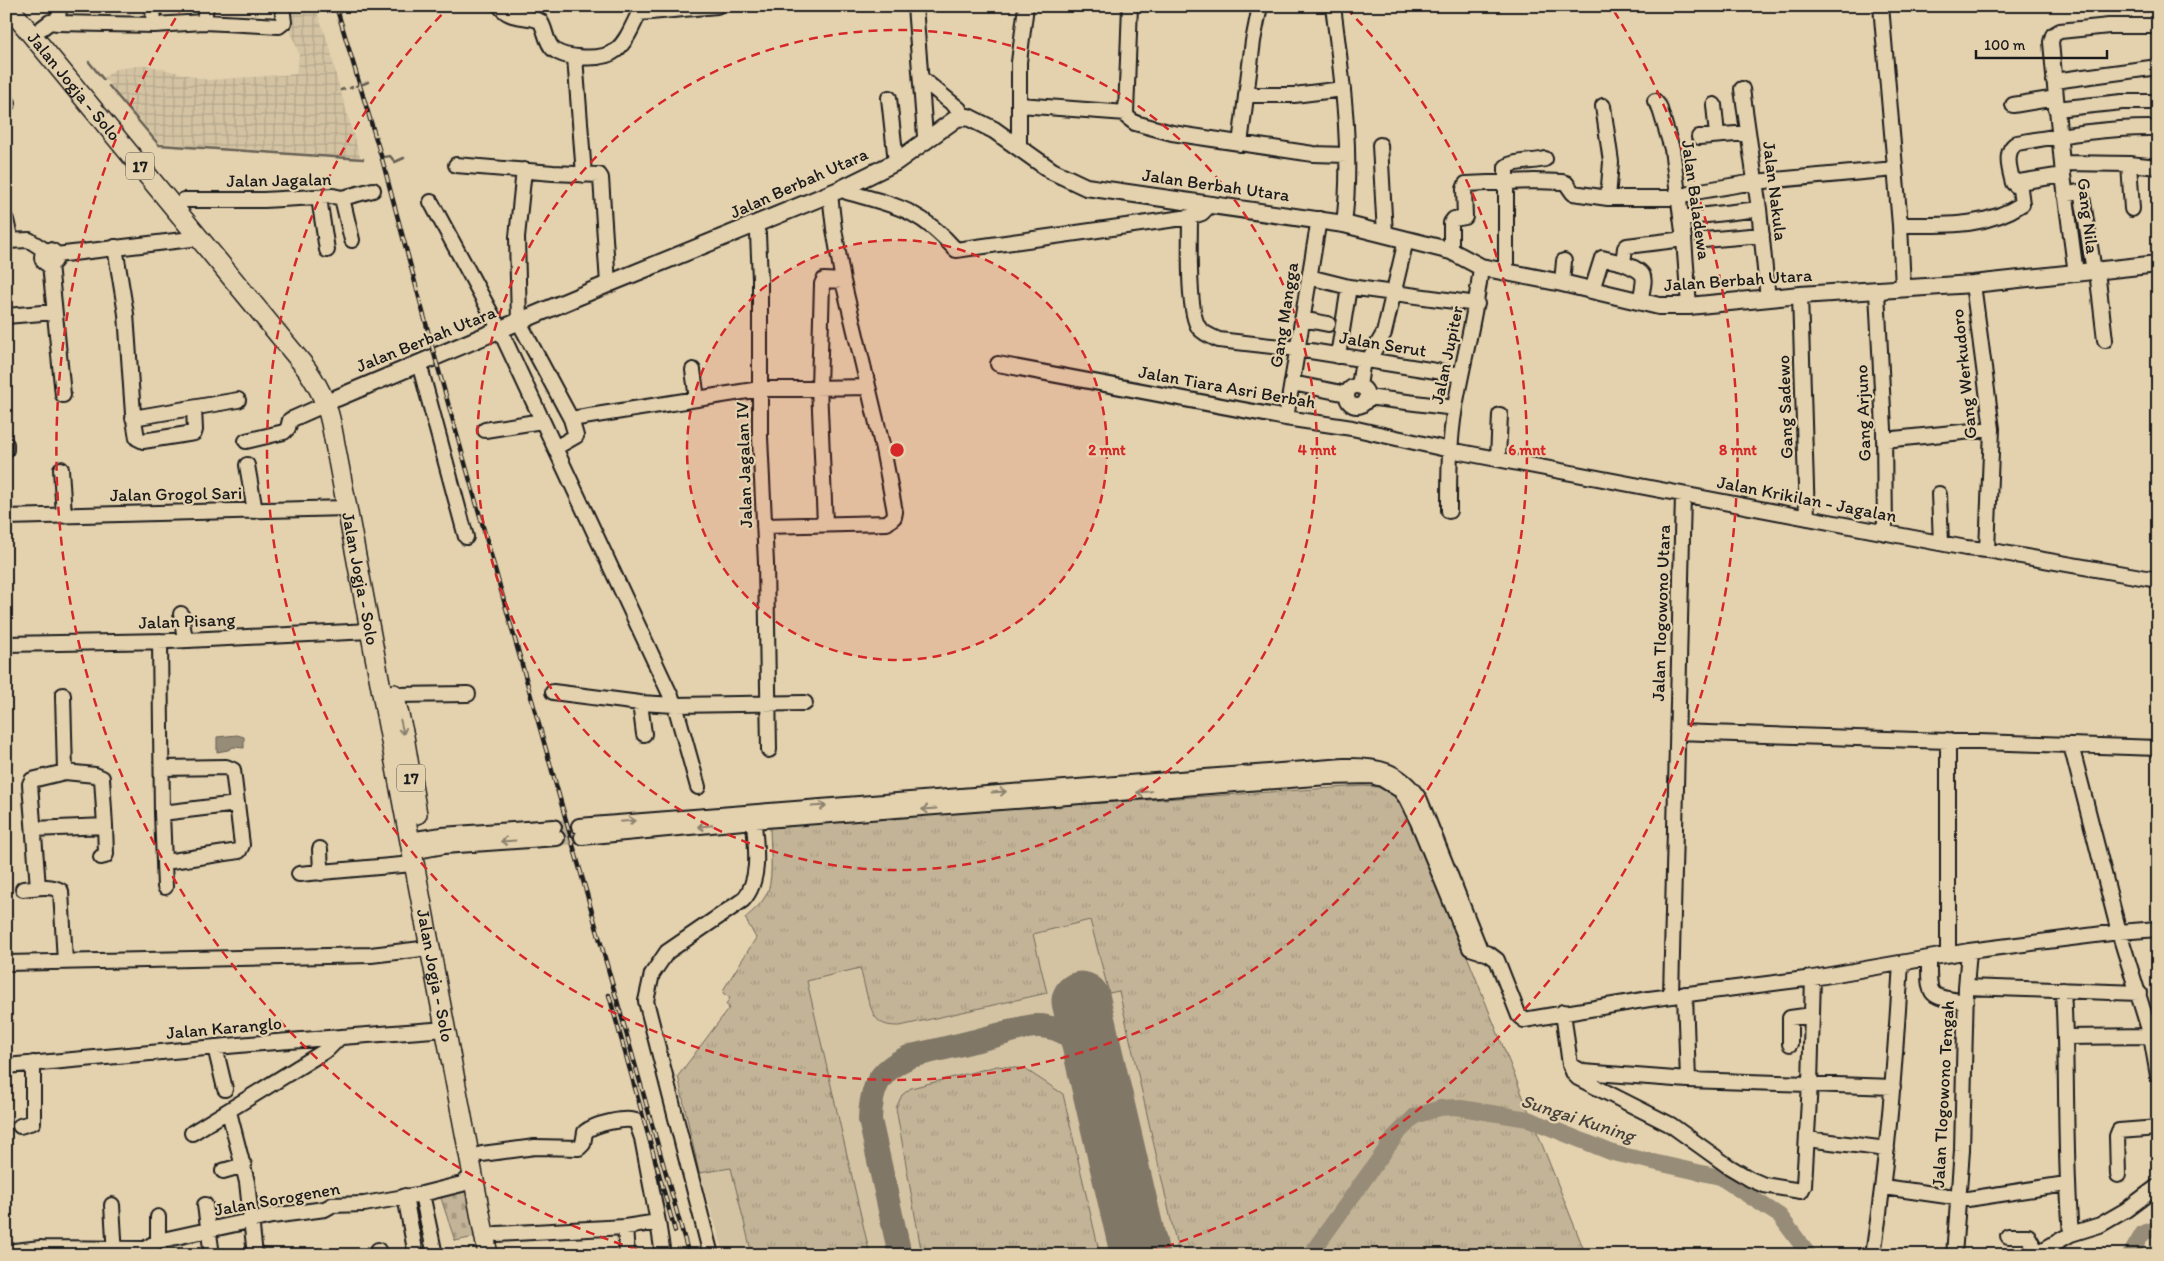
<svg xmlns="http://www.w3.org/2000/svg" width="2164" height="1261" font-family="Itim,sans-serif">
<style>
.built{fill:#d3c3a3}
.industrial{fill:url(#industrial-grid)}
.grass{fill:url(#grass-tufts);stroke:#70685a}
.cemetery{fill:url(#cemetery-stones);stroke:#70685a}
.water{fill:#978c77;stroke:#665f53}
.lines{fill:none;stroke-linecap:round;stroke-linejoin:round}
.stream{stroke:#665f53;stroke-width:2.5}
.river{stroke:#978c77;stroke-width:16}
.taxiway{stroke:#807766;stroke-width:24}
.runway{stroke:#807766;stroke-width:59}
.minor-tunnel{stroke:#bcae92;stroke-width:14;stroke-dasharray:14 7;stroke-linecap:butt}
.minor-casing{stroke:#1c1c1c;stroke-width:18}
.major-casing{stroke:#1c1c1c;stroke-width:20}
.highway-casing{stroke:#1c1c1c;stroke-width:22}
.minor{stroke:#e4d2af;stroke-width:14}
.major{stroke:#e4d2af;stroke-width:16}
.highway{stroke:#e4d2af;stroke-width:19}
.rail-casing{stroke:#1c1c1c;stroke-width:4.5}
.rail{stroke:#e4d2af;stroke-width:2.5;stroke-dasharray:8;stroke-linecap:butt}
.oneway{stroke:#8a806d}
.ring{fill:none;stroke:#d62828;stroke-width:2.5;stroke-dasharray:9 6}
.labels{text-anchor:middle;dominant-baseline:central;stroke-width:4.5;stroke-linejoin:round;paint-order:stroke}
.shield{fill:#e4d2af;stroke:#585348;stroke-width:1}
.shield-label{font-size:16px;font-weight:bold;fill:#1c1c1c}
.street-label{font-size:18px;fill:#1c1c1c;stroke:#e4d2af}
.water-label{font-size:19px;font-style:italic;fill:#47433c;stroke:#e4d2af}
.centre{fill:#d62828;stroke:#e4d2af;stroke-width:2.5}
.ring-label{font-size:15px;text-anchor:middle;font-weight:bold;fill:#d62828;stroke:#e4d2af;stroke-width:4.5;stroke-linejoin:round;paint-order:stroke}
</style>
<defs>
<pattern id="industrial-grid" width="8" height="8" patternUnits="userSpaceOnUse" patternTransform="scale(1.25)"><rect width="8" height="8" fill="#d3c3a3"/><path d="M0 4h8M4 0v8" fill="none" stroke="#b5a78c"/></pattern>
<pattern id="grass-tufts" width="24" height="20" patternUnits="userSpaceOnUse" patternTransform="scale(1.25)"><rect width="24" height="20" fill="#c3b497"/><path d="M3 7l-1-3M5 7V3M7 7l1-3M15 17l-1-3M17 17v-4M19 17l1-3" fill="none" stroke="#a79a82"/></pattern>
<pattern id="cemetery-stones" width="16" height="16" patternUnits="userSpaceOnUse" patternTransform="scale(1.25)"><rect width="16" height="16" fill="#c3b497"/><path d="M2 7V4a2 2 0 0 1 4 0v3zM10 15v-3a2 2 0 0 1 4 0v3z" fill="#a79a82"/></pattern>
</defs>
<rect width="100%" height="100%" fill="#e4d2af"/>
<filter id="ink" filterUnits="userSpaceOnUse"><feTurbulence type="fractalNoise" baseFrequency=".02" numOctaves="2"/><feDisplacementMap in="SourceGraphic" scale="10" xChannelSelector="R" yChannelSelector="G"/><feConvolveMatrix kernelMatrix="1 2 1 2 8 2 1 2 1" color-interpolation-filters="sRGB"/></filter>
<g filter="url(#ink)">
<!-- built -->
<path class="built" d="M1363,786L1378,787L1391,793L1444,898L1586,1255H725L699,1173L678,1076L729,1008L726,1004L730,998L723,993L725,987L756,938L745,918L758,906L768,890L770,870V827L963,812Z"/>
<!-- industrial -->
<path class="industrial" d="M285,6H315L331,51L335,72L360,157L160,143L104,78L115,69L146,65L208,80L296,74L299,54L286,18Z"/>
<!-- grass -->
<path class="grass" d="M1363,786L1378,787L1391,793L1403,804L1444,898L1586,1255H1179L1119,991L1109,993L1090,920L1033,934L1047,993L900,1026C893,1026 884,1026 878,1020C869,1012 864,981 860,968L807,981L870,1255H752L731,1168L699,1173L678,1076L729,1008L726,1004L730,998L723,993L725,987L756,938L745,918C754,910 764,902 768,891C774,875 770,844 770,827L963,812Z
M997,1066L1025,1069L1063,1094L1100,1255H922L896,1108L902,1095L911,1088Z"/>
<!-- cemetery -->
<path class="cemetery" d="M464,1182L475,1237L455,1241L438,1189Z"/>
<!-- water -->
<path class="water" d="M237,735L244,737V748L233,747L228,750L217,752V737Z"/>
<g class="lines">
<!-- stream -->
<path class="stream" d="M89,62L103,79
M363,84L368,82
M109,86L159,145L363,159
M356,86L358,85
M350,88L352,87
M341,90L344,89
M384,157L390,156L395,162L404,158"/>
<!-- river -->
<path class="river" d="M1312,1255L1315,1248L1397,1134L1415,1116L1440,1108L1455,1107L1528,1119L1613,1153L1720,1177L1780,1216L1809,1255
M2130,1255L2143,1233L2158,1228"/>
<!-- taxiway -->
<path class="taxiway" d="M900,1255L870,1120C871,1086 879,1070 911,1056C937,1050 964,1044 990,1037C1008,1033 1029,1023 1047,1027C1074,1031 1090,1055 1099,1079"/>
<!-- runway -->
<path class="runway" d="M1081,1001L1140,1255"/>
<!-- minor-tunnel -->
<path class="minor-tunnel" d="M554,827L579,826
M557,838L582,837"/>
<!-- minor casing -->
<g class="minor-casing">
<path id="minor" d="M153,6L154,25
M500,6C509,20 527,15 540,21C546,29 545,41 553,49C560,55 568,56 578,57C618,61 623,46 639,13
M915,6L925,136L927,141
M1130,6L1126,113L1127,117L1135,123L1172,133L1313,154L1347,155
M1333,6C1342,78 1353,151 1344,224
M1881,6L1900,225L1903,288
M639,13L717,6
M204,22L206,6
M58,23L154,25L204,22L279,26L284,22L282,6
M42,28L50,22L58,23L59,6
M575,57L584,175
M921,78L959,109L963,117
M2054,81L2158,67
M1742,89L1759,209L1768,299
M1246,95H1294L1343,89
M889,98L896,162
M1655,101L1659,106L1672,149L1684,239L1689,306
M6,103H8
M1020,105L1126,113
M1714,105L1717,135
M2013,105L2056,98
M1603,106L1611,162L1608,198
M2056,109L2122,102H2158
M1699,137L1748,133
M1240,144L1253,41L1260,6
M1380,145L1385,234
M1019,148V62L1026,6
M2063,163L2129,164L2158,167
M2129,164L2132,209
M456,165L553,173L599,175L601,178L608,284
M524,170L517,237L519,322L571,419L576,436L555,448
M2013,183C2010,171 2003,151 2017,143C2063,135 2110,127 2158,128
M843,188L847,192C897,206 920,209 956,250L1190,217L1202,213L1211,204
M2065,195L2078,192L2082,196L2094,271
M319,198L327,250
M342,198L352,240
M184,200H264L333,196L342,198L373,190
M431,202L500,330L675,705L698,787
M1190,217C1190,240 1187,312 1199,328C1204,334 1212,337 1219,340L1298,349L1461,375
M1681,218L1759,209
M6,220L11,241
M1900,225C1942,225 1986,228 2022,204L2020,189L2013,183L2063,175
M755,226L758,234L760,279V437L766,563L769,750
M1704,240L1762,235
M6,241L29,240L46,251
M115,247L126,314L133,414L137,438L143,441L194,433L195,430L194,409
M42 257a7 7 0 1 1 14 0a7 7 0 1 1-14 0Z
M1451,251V223L1454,219L1465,217L1464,189L1466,184L1534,181L1562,182L1566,183L1573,193L1608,198H1678L1695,192L1754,182L1895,169
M56,255L200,238
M1623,263C1649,274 1645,275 1640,302
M50,264L63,395
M2097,271L2105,340
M1506,272V167C1512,161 1535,162 1545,159
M2076,274L2063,175L2051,42L2053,35L2060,31L2109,26H2158
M1309,277L1349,287L1477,304
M1562,283L1564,261
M1973,284L1992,429L1987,550
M1592,290L1602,258L1623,263L1625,248L1627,246L1684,239
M1877,292L1884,429L1885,533
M1800,295L1807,518
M6,316L54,312
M1302,319L1328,324
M1338,356L1349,287
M1368,361L1384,333L1406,240
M419,363L466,537
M998,364L1286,418L1352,428L1450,450L1966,548L1987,550L2158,580
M693,370L697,399
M1292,383L1347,394
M1347 396a10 10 0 1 1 20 0a10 10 0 1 1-20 0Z
M1359,386L1363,360
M1367,397L1455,408
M133,418L238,400
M1286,418L1319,219
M571,419L760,389L867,387
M485,430L542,421
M1884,440L1992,429
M246,441L284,432L288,428L290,420L326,404
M6,444V450
M1498,458L1500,415
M247,465L255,511
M61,469L64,515
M1939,494L1941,543
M1449,511C1449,476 1449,442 1455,407C1463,360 1476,315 1481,267
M6,517L347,508
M825,524L819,387L822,284L824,280L843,281
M764,526L887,523L894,517L895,512L883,449L843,281L834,229L830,194
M181,614L185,640
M160,641L162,813L165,887
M6,644L168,641L370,631
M553,692L640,703L675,705L805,703
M394,695L468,694
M640,703L644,734
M1677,732L2158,748
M2071,745L2119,932L2151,1036L2158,1076
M162,768L226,767L233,770L242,845L239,851L165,862
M65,772L95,775L102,778L105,826
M162,813L237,804
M579,826L1344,766C1378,765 1400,770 1420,800L1481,952
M34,829L105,826L106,854L105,856L101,857
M582,837L754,821L1328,777L1371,776L1382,779L1400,790L1406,798L1418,822L1470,948L1489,954L1497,960L1519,1016L1524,1020L1649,999L1813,978L1969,951L2119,932L2158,929
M409,840L442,835L554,827
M320,849L321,873
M411,852L444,846L557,838
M299,874L413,864
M38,887L30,784L32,780L65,772L63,695
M23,889C35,888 50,884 61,891L65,962
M1948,954V740
M1929,958C1929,998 1927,996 1966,1002
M6,963L371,955L430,948
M1966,987L2139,993
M2063,990C2068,1071 2064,1153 2071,1234
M1685,994L1688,1080
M1671,996L1683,495
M1563,1012L1570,1065L1583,1072L1688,1080L1893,1087
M2066,1037L2151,1036
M1790,1044V1018L1812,1015
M215,1047L225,1089
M1570,1065L1574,1074L1578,1078L1671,1125L1728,1166L1750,1179L1764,1185L1801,1191L1804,1185L1810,1083L1813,978
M6,1066L250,1044L446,1029
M229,1112L247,1182L255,1255
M20,1126L33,1122V1063
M192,1133L328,1049L339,1038
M1807,1139L1887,1149
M482,1154L535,1147L579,1148L583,1144L585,1132C594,1124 625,1117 636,1121L642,1138L658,1222L625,1227L497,1234
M223,1171L244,1165
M2118,1175L2117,1136L2119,1131L2158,1128
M1884,1187L1968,1199L2066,1184
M422,1194L435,1255
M405,1196L416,1255
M112,1205L115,1255
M205,1205L212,1255
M158,1217V1241
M658,1222L663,1255
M625,1227L627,1255
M2008,1236H2028L2037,1252
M378,1250V1255
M6,1252L41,1248
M41,1255V1248L145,1249L158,1241L272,1216L325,1209L332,1205L364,1204L422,1194L462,1184L473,1175
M711,1255L646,1001L652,974L667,952L743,900C763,878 755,841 753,814
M1873,1255C1888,1158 1895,1061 1901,963
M1954,1255L1962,1150L1966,987L1969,951
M2034,1255L2071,1234L2100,1225L2126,1210L2158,1186"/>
</g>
<!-- major casing -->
<g class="major-casing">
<path id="major" d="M337,398L608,284L839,190L896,162L957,118L968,117L994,130L1052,171L1086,187L1344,224L1451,251L1481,267L1562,283L1659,306H1689L1800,295L1973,284L2158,264"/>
</g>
<!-- highway casing -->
<g class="highway-casing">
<g id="highway">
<path id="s1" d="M8,6L302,363C316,381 326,399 331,423L488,1255"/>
<path d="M394,694L404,736L417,814"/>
</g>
</g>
<!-- minor -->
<use href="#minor" class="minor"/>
<!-- major -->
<use href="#major" class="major"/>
<!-- highway -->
<use href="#highway" class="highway"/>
<!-- rail casing -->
<g class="rail-casing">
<path id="rail" d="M336,6L382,159L435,357L689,1255
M609,995L675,1231"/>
</g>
<!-- rail -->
<use href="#rail" class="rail"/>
</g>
<!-- one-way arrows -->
<defs><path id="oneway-shaft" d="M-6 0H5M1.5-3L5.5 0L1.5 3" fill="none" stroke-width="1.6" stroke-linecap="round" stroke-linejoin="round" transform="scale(1.25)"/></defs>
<g class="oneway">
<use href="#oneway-shaft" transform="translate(402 727) rotate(77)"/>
<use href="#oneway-shaft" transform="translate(999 792) rotate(-4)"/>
<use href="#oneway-shaft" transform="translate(1144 792) rotate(175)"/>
<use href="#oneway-shaft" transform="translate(819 806) rotate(-4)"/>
<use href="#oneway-shaft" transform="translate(929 809) rotate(176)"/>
<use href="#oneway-shaft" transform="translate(628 821) rotate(-5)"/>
<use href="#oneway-shaft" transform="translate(705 826) rotate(175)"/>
<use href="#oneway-shaft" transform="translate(508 841) rotate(176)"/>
</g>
</g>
<!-- distance rings -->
<circle cx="897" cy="450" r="210" fill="#d62828" fill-opacity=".12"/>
<g class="ring">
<circle cx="897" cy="450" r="210"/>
<circle cx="897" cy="450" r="420"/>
<path d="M1346 8A630 630 0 1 1 448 8"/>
<path d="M651 1254A841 841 0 0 1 180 11M1614 11A841 841 0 0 1 1143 1254"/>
</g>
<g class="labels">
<!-- shield labels -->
<g class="shield">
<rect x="126" y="152.5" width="28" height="27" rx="4"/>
<rect x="397" y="764.5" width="28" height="27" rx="4"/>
</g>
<g class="shield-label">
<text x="140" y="166">17</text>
<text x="411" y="778">17</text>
</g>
<!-- street labels -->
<g class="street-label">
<text stroke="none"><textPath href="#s1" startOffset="104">Jalan Jogja - Solo</textPath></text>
<text transform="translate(279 180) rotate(-1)">Jalan Jagalan</text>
<text transform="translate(799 183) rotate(-24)">Jalan Berbah Utara</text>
<text transform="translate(1216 185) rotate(8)">Jalan Berbah Utara</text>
<text transform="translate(1775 191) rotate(83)">Jalan Nakula</text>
<text transform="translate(1696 200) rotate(82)">Jalan Baladewa</text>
<text transform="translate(2088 216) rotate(83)">Gang Nila</text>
<text transform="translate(1738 280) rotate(-4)">Jalan Berbah Utara</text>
<text transform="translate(1284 315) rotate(-81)">Gang Mangga</text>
<text transform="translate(426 339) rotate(-22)">Jalan Berbah Utara</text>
<text transform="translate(1383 344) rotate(9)">Jalan Serut</text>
<text transform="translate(1447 355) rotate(-78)">Jalan Jupiter</text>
<text transform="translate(1964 374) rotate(-96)">Gang Werkudoro</text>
<text transform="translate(1227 387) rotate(10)">Jalan Tiara Asri Berbah</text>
<text transform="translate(1785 407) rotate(-92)">Gang Sadewo</text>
<text transform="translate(1863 413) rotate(-92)">Gang Arjuno</text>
<text transform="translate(744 465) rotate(-92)">Jalan Jagalan IV</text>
<text transform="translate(176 494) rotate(-1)">Jalan Grogol Sari</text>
<text transform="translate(1807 499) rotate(11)">Jalan Krikilan - Jagalan</text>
<text stroke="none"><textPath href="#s1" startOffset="688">Jalan Jogja - Solo</textPath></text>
<text transform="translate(1661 613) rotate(-88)">Jalan Tlogowono Utara</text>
<text transform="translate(187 621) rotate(-2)">Jalan Pisang</text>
<text stroke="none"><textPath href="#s1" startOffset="1092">Jalan Jogja - Solo</textPath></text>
<text transform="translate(224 1028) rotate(-5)">Jalan Karanglo</text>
<text transform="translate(1943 1094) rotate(-87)">Jalan Tlogowono Tengah</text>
<text transform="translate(277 1199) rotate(-10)">Jalan Sorogenen</text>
</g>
<!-- water labels -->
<g class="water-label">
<text transform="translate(1578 1118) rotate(18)">Sungai Kuning</text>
</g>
</g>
<circle cx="897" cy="450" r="8" class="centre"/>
<g class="ring-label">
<text x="1107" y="455">2 mnt</text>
<text x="1317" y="455">4 mnt</text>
<text x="1527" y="455">6 mnt</text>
<text x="1738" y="455">8 mnt</text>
</g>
<!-- margin -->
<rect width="2164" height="1261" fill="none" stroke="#e4d2af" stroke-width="25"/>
<rect x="12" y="12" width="2139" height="1236" fill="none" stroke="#1c1c1c" stroke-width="2" filter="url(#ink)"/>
<!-- scale -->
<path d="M1976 50v8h131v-8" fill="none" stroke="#1c1c1c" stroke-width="2.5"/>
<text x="1984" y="50" font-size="15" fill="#1c1c1c" stroke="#e4d2af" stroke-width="4" paint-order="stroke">100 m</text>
</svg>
